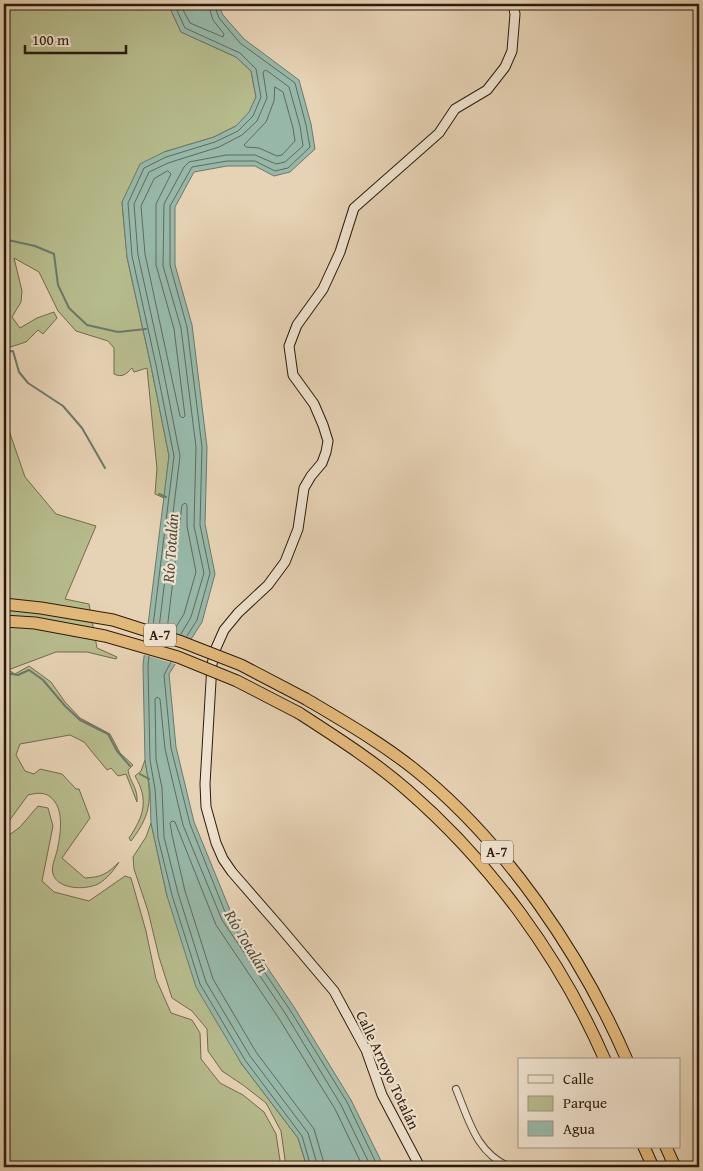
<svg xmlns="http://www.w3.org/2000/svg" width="703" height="1171" font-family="'Gentium Book Plus',serif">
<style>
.green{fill:#b6bb8c;stroke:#706b4c}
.water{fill:#97b8a9;stroke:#6b796a}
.pier{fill:#e6d2b4}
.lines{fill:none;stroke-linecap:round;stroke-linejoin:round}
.shore{stroke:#606a5a;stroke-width:1}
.stream{stroke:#6b796a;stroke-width:2}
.street-casing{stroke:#594936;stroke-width:8}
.secondary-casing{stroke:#2a1b0c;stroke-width:11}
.highway-casing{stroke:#2a1b0c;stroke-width:13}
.street{stroke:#efe2ce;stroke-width:6}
.secondary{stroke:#efe2ce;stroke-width:9}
.highway{stroke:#e3b97a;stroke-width:11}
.highway-bridge-casing{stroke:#2a1b0c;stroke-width:13;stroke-linecap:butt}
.highway-bridge{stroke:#e3b97a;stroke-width:11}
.labels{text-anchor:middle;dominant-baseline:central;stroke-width:4.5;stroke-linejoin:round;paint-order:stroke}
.shield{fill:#efe2ce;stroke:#655746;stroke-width:1}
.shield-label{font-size:14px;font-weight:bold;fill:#2a1b0c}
.street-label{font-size:15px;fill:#2a1b0c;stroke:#efe2ce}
.water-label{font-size:16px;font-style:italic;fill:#4b4a3b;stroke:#efe2ce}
</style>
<rect width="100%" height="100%" fill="#e6d2b4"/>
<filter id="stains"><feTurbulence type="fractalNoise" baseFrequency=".004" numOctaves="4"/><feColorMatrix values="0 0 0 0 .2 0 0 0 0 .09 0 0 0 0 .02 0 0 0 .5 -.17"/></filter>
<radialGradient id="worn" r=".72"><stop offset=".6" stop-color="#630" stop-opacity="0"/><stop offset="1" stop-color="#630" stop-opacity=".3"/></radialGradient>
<!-- green -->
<path class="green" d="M4,4H168L181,32L236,57L251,71L256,97L249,113L236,126L214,137L164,152L122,202L127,257L151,366L169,456L164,498L155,494L157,469L147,368L134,372L132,368C126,374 123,378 114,374V348L108,341L76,331L58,311L39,272L14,258L22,291L21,302L12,317L20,328L37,318L54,312L57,318L43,334L38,330L26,342L4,349Z
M4,416L25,477L56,514L96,526L65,599L89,604L97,648L117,657L116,659L87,652H56L8,670L15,674L29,666L51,682L65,702L80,718L110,734L120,753L133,765L128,770C130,783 138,787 137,802L126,774L118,776L111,768L107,770L84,742L70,735L20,744L16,755L25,771L34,774L40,769L62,774L76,789H79L90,818L62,858L85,878C102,877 107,874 119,862C114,870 107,879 98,884C86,890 58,890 53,874C51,866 55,859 57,851C60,837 64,815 55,802C48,792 40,792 28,795L4,828Z
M145,760C151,796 154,811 131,841L129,838C144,816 149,800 135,776L141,771Z
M38,806L48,808L53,826L42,881L54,892L89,901L125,876L131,878L146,931L156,979L171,1013L192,1020L200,1033L201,1059L220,1083L243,1095L264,1112L276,1134L281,1167H4V839L20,827Z
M151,823L167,896L241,1063L298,1138L307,1167H286L281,1131L266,1103L243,1085L222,1071L208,1051L207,1029L192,1011L172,998L159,957L148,911L134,869L133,857L146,837Z"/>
<!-- water -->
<path class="water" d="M168,4H218L223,15L244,39L299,80L311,124L315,149L290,172L274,176L255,166H227L194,172L175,207V265L192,325L207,447L205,524L215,574L202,622L169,674L176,747L194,822L232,915L294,1007L351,1100L384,1167H307L298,1138L241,1063L196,987L167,896L151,823L150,790L145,760L143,665L169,456L151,366L127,257L122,202L140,164L164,152L214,137L236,126L249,112L256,97L251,71L236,57L181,32Z"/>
<!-- pier -->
<path class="pier" d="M146,625L193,640L178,665L142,654Z"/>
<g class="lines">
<!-- shore -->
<path class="shore" d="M180,4L190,23L223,37L224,34L213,20L208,4
M275,87L283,92L293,128L295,141L282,155L277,156L259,148L246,147L244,145L266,122L274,101Z
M168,171L171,174L156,204V265L174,329L185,416L183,418L180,416L145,254L141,206L154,179Z
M153,626L174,456L156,365L132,256L128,203L144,168L166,157L215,142L238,131L253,116L261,97L256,69L240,53L185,28L174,4
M159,628L180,456L162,364L138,255L134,204L149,172L168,163L219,147L242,135L257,121L267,98L263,72L266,70L289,87L300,126L303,146L285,162L276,164L255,155H226L189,162L184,167L164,204L163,266L181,328L196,447L194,526L204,573L191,617L181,634
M167,630L182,505L185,503L187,505V526L196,572L184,614L173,632
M187,636L197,620L210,573L200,525L202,447L187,327L170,265V206L192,167L227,161H255L275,171L288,168L310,147L306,125L295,83L240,43L219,18L214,4
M149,656L148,666L150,760L155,789L158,838L172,895L200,984L245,1060L302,1136L311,1167
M171,662L164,675L171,748L190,824L227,917L290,1010L347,1102L378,1167
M318,1167L308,1133L250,1056L206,982L178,893L164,837L162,788L156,759L155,699L157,697L160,699L165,749L183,825L222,920L285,1013L341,1105L371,1167
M325,1167L314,1129L256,1052L213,979L185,891L172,835L170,823L172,821L175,822L216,925L278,1017L335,1109L363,1167"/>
<!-- stream -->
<path class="stream" d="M4,236L8,240L35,246L54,254L58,285L69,308L87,325L118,332L146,329
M4,352L13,351L19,372L28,383L63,406L82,428L105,468
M159,494L166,497
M4,673L18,675L29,670L43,680L65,706L80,720L108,734L117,751L130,766
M140,774L149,779"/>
<!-- street casing -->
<g class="street-casing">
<path id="street" d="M456,1089C469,1120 476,1153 510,1167"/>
</g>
<!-- secondary casing -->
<g class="secondary-casing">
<path id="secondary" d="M420,1167L382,1095L366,1050L334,991L279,926L232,872L223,859L216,843L206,807L205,784L212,664L216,648L224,630L238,613L268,585L285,562L298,529L304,488L311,476L322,463L326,452L328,441L323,425L314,404L293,375L289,346L297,325L323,289L340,252L354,208L439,133L455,109L487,90L505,67L512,51L515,14L513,4"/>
</g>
<!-- highway casing -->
<g class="highway-casing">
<path id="highway" d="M306,699C343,721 380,742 414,769C505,842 581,954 627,1060
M299,713C336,737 374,761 407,790C492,864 560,957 605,1060
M644,1147L653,1167
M666,1147L675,1167"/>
</g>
<!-- street -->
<use href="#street" class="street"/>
<!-- secondary -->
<use href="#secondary" class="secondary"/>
<!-- highway -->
<use href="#highway" class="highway"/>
<!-- highway-bridge casing -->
<g class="highway-bridge-casing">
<path id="highway-bridge" d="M4,604L41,608L113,620L182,642L241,665L306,699
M4,621L35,623L105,636L178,657L237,681L299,713"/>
</g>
<!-- highway-bridge -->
<use href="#highway-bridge" class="highway-bridge"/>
</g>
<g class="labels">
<!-- shield labels -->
<g class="shield">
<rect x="144" y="623.5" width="32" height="23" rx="4"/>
<rect x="481" y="840.5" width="32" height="23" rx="4"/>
</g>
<g class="shield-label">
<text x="160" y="635">A-7</text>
<text x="497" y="852">A-7</text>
</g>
<!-- street labels -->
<g class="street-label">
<text transform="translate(388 1070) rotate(65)">Calle Arroyo Totalán</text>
</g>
<!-- water labels -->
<g class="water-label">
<text transform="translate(170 548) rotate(-86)">Río Totalán</text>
<text transform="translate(247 941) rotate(59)">Río Totalán</text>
</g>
</g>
<!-- margin -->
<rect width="703" height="1171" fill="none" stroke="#e6d2b4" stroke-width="20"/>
<rect x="5" y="5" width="693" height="1161" fill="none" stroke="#2a1b0c" stroke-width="2.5"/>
<rect x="10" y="10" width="683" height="1151" fill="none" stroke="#2a1b0c"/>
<!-- legend -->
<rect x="518" y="1058" width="162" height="90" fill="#efe2ce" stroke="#a09280"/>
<rect x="528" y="1075" width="25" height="8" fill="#efe2ce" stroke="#a09280"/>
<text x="563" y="1084" font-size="15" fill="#2a1b0c">Calle</text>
<rect x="528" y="1096" width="25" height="15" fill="#b6bb8c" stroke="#a09280"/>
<text x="563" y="1108" font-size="15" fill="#2a1b0c">Parque</text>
<rect x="528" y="1121" width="25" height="15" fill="#97b8a9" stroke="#a09280"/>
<text x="563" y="1134" font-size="15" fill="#2a1b0c">Agua</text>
<!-- scale -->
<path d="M25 45v8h101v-8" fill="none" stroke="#2a1b0c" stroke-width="2.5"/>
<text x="32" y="45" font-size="15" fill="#2a1b0c" stroke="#efe2ce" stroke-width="4" paint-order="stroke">100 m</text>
<rect width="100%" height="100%" filter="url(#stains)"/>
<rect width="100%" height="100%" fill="url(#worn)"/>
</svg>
